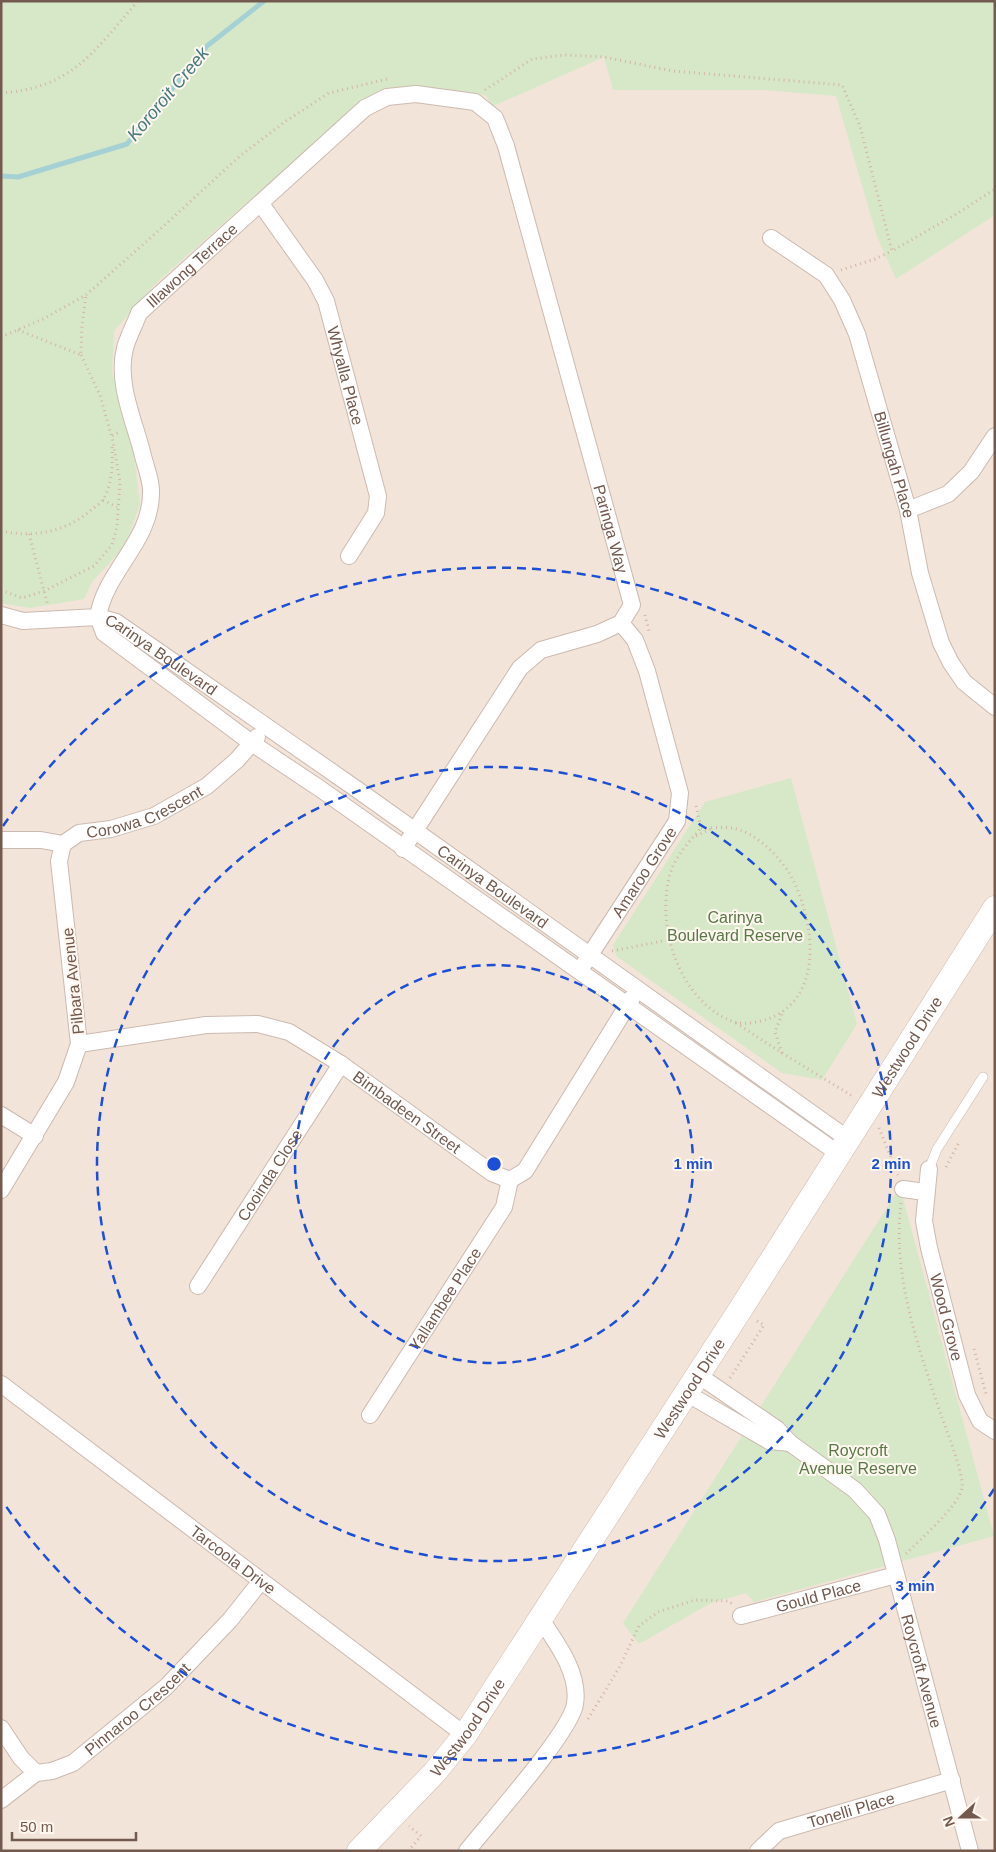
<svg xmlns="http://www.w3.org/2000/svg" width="996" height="1852" font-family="Arial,sans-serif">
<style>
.residential{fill:#f2e4d8}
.green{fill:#d7e8c8}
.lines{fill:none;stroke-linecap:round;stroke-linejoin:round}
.stream{stroke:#a6d1d4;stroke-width:5}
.lane-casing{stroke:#ccbab0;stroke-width:10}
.street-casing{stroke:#ccbab0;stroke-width:18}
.secondary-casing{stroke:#d1bcb0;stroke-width:25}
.path{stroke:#d3b4a6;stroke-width:3;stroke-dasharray:1 4;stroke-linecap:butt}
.lane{stroke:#fff;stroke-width:9}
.street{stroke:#fff;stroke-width:16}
.secondary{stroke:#fff;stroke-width:24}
.ring{fill:none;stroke:#1d4ed8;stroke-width:2.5;stroke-dasharray:9 6}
.labels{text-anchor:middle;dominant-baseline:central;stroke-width:4;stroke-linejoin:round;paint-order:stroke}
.street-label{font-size:16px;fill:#73594e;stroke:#fef7ef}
.park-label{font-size:16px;fill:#5a7847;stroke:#fef7ef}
.water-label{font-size:18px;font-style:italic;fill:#47797e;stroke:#fef7ef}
.centre{fill:#1d4ed8;stroke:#fef7ef;stroke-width:2.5}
.ring-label{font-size:15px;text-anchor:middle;font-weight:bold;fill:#1d4ed8;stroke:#fef7ef;stroke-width:4;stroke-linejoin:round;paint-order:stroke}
</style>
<rect width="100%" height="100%" fill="#fbf2e9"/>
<!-- residential -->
<path class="residential" d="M995,1V1851H1V176L207,46Z"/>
<!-- green -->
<path class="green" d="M1,1H995V215L896,279L877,237L836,96L763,90H613L604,57L493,106L485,95L452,90L395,87L366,97L156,283L114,331L112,372L133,448L140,504L125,546L92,582L84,599L30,608L5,604L1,602Z
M791,778L857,1024L822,1080L782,1073L616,956L613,945L705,802Z
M900,1187L994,1536L754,1602L746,1593L711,1603L639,1644L623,1623Z"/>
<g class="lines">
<!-- stream -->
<path class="stream" d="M1,176L18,177L127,144L207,46L264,1"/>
<!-- lane casing -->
<g class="lane-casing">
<path id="lane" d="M929,1169L937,1149L983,1077"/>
</g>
<!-- street casing -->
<g class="street-casing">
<g id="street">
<path id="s1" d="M261,204L315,280L326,301L378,496L376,513L349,556"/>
<path id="s2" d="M771,238L826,275L842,300L857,334L908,510L920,573L941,643L951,663L964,682L995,707"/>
<path d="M908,510L948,494L971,472L995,436"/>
<path id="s3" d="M1,615L23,621L98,617C105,571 151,542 151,493C152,482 146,468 143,456C135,422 116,384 125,348C128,337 135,324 139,313L365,108L387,97L416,94L475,102L495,118L506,146L632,605L621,623L597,634L541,650L520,668L403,849"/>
<path d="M98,617L104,633L253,744L319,788L839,1154"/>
<path id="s4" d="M98,617L116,622L355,788L848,1139"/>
<path id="s5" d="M1,840H41L63,844L79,833L111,829L154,816L207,786L237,760L257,737"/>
<path id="s6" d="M584,964L677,821L680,793L647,671L635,640L621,623"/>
<path id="s7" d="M79,1044L206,1025L258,1024L289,1032L341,1064L492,1173L510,1180L525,1171L632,998"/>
<path d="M1,1115L35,1136"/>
<path id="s8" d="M929,1169L924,1221L929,1248L967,1395L980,1421L995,1431"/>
<path d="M903,1189L925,1192"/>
<path d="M1,1190L66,1082L79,1044L59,861L63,844"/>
<path id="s9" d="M198,1286L341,1064"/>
<path id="s10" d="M698,1375L777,1429L790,1443L855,1490L877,1514L887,1540L970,1851"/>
<path id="s11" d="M1,1384L465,1735"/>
<path d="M686,1393L769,1441L790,1443"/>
<path id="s12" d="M370,1415L504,1207L510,1180"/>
<path id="s13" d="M741,1616L896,1575"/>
<path id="s14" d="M1,1728L21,1758L36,1773L52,1771L73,1763L166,1687L230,1620L261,1581"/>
<path d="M1,1800L36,1773"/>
<path d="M467,1851C488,1824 571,1732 575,1704C580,1673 556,1642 540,1618"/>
<path id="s15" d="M758,1851L779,1831L952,1780"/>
</g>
</g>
<!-- secondary casing -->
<g class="secondary-casing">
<g id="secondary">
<path id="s16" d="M359,1851L435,1772L465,1735L740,1310L995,908"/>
</g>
</g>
<!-- path -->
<path class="path" d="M485,90L532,59L564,55L604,57L673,71L842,85L860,126L892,251L958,213L995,189
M1,93C73,88 94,51 138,1
M841,270L875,259L892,251
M18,330L81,355L82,325L86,295
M1,337L43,319L86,295L156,233L241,155L286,121L329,93L387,79
M81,355L100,395L112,438
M103,500L117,507
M1,531C34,538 66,532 91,510C95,507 101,503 103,500C112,485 113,464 112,447
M29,534L48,606
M1,590L22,598L44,591L94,566L112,545L117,527L120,482L112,436L121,431
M645,615L649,631
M696,806L701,828
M701,828C711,828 722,827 732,828C757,832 785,861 795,884C815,928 823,998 768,1019C759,1022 744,1025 734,1022C679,1002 654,924 671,871C677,854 690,841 701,828Z
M696,836L713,828
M612,951L668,940
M736,1023L782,1053L775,1032L782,1014
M782,1053L854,1097
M879,1128L898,1175
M946,1167L959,1142
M901,1203C892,1276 918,1346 941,1415C946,1429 964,1474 962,1488C959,1506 920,1539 906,1554
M974,1349L986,1394
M730,1378L764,1325L757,1321
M588,1719L619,1668L639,1626L658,1612L695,1600L729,1601L733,1605
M408,1851L421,1836L409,1826"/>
<!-- lane -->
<use href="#lane" class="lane"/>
<!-- street -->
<use href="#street" class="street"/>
<!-- secondary -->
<use href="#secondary" class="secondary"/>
</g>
<!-- distance rings -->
<g class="ring">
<circle cx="494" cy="1164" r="199"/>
<circle cx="494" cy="1164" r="397"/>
<path d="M994 1489A596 596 0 0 1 3 1502M3 826A596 596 0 0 1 994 839"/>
</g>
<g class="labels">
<!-- street labels -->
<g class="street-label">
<text stroke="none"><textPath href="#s3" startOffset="492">Illawong Terrace</textPath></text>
<text stroke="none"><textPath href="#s1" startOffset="194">Whyalla Place</textPath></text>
<text stroke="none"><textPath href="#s2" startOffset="269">Billungah Place</textPath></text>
<text stroke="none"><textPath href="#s3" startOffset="1292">Paringa Way</textPath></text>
<text stroke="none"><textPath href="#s4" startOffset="74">Carinya Boulevard</textPath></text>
<text stroke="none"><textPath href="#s5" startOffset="151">Corowa Crescent</textPath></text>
<text stroke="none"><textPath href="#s6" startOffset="110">Amaroo Grove</textPath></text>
<text stroke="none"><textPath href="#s4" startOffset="479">Carinya Boulevard</textPath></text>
<text transform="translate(73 981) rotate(-96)">Pilbara Avenue</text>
<text stroke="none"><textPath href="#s16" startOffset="975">Westwood Drive</textPath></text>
<text stroke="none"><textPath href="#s7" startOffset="355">Bimbadeen Street</textPath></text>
<text stroke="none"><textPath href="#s9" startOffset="132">Cooinda Close</textPath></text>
<text stroke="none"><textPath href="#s12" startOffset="138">Yallambee Place</textPath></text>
<text stroke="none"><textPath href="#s8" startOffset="151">Wood Grove</textPath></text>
<text stroke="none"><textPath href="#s16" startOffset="570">Westwood Drive</textPath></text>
<text stroke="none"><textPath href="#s11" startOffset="291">Tarcoola Drive</textPath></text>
<text stroke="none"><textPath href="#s13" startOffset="80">Gould Place</textPath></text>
<text stroke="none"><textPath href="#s10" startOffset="391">Roycroft Avenue</textPath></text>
<text stroke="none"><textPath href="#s14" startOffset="180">Pinnaroo Crescent</textPath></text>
<text stroke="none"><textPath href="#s16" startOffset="165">Westwood Drive</textPath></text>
<text stroke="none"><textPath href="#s15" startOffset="104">Tonelli Place</textPath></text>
</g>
<!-- park labels -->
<g class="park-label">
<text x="735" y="917">Carinya<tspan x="735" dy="18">Boulevard Reserve</tspan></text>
<text x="858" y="1450">Roycroft<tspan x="858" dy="18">Avenue Reserve</tspan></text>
</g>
<!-- water labels -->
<g class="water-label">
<text transform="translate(168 94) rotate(-50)">Kororoit Creek</text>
</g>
</g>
<circle cx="494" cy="1164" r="8" class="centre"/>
<g class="ring-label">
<text x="693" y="1169">1 min</text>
<text x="891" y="1169">2 min</text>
<text x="915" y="1591">3 min</text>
</g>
<!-- border -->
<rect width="996" height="1852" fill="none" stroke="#73594e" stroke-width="5"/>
<!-- north arrow -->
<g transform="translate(961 1817) rotate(249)" stroke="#fef7ef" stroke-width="4" paint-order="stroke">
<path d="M0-4L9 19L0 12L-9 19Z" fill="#73594e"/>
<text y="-8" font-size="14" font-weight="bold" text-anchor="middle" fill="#73594e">N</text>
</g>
<!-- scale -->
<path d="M12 1832v8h124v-8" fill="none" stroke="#73594e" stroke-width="2.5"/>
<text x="20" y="1832" font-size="15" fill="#73594e" stroke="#fef7ef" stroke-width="4" paint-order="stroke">50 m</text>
</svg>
